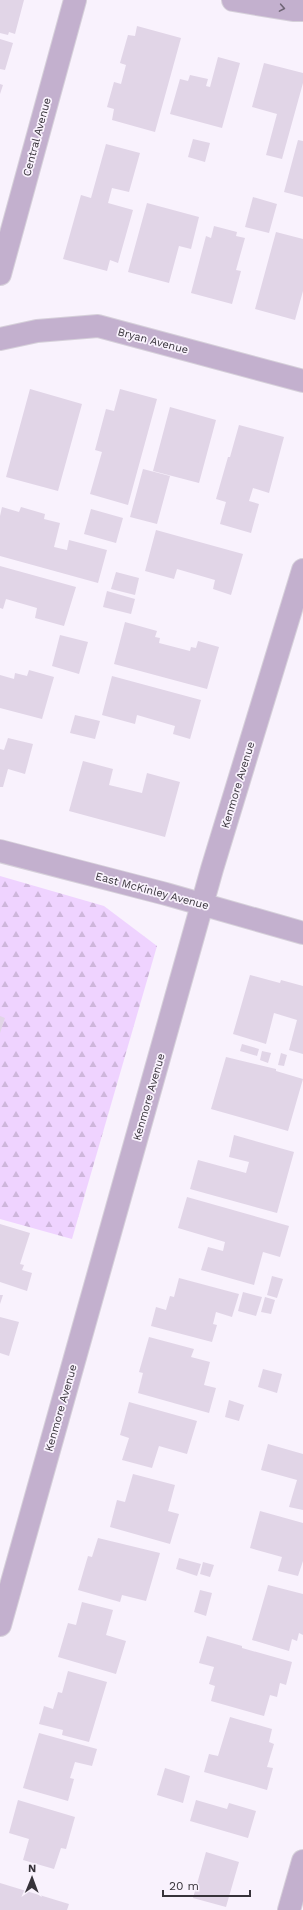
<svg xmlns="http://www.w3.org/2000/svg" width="303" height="1910" font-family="'Work Sans',sans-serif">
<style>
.forest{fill:url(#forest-firs)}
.building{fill:#e1d5e7}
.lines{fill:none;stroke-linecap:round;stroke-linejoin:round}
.minor-casing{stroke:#d6d0da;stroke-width:24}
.minor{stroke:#c3b0ce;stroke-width:22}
.oneway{stroke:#6f6575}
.labels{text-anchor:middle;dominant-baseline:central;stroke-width:3.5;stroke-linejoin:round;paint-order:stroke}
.street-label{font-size:11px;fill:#37333a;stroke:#f9f2fd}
</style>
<defs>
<pattern id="forest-firs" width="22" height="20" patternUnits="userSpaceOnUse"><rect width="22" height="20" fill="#efd3ff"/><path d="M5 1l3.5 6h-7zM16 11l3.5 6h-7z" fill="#ceb6db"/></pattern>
</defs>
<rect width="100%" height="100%" fill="#f9f2fd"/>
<!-- forest -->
<path class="forest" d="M0,876L104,906L157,946L72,1239L0,1219Z"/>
<!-- building -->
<path class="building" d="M0,0H24L15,34L9,32L8,35L0,33Z
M137,26L181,38L155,132L112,120L114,109L107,107L114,82L121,84L126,65L120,63L128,35L135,36Z
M0,39L13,43L5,70L0,69Z
M218,57L240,63L222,128L170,114L180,79L188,81L190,75L208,79L206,86L210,87Z
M264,63L303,73V83L282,159L266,155L277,114L252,107Z
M0,84L3,85L0,94Z
M193,139L210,143L205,162L188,157Z
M298,140L303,141V197L284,192Z
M106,144L140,153L129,192L112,188L108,203L133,210L118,263L110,260L107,271L63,259L81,195L91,198Z
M253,197L277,204L269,233L245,227Z
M147,203L199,217L191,249L179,246L169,283L128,272Z
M214,226L237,232L236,236L245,238L236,270L241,271L232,304L191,293L206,236L211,238Z
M276,232L303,239V291L295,320L255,309Z
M30,389L82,404L58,491L6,477Z
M120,389L157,399L128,505L90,494L102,452L95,450L106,409L114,411Z
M170,407L216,420L199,483L153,471Z
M239,425L284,437L269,493L253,488L249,501L259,504L251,533L220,524L226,502L216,499L228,457H230Z
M143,469L170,476L157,524L130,517Z
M2,507L19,512L21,507L45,514L44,519L60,523L54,547L67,550L69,540L107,550L98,583L0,556V516Z
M91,509L123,518L116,543L84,534Z
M156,530L243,554L231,595L213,589L215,580L177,569L174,579L145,571Z
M0,566L76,587L64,626L35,618L37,608L6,599L3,609L0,608Z
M116,572L139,578L135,595L111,589Z
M107,591L135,599L131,614L103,607Z
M125,622L157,631L155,637L160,638L159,643L190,651L191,647L196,648L198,641L219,647L207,689L114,664Z
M60,635L88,642L79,674L52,666Z
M29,670L54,677L42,719L0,708V675L14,679L15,673L27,676Z
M112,676L201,700L190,739L173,734L175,726L137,715L135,724L102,715Z
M75,715L100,721L95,739L70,733Z
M8,738L33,744L25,774L8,769L3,787H0V749L4,750Z
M83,761L113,769L109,785L142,793L147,773L180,782L165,837L69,811Z
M250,975L280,983L281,980L303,986V1054L289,1050L297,1020L274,1013L266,1044L233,1034Z
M0,1016L5,1018L0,1033Z
M242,1044L259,1049L257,1056L240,1051Z
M262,1051L271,1053L268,1063L260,1060Z
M281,1053L287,1055L284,1066L278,1065Z
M226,1057L276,1069V1071L303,1079L288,1131L211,1109Z
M234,1135L294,1152L277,1213L190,1189L198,1160L246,1173L249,1162L229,1157Z
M187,1197L289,1226L280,1257L263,1252L254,1285L201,1270L208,1247L223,1251L225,1242L178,1228Z
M0,1224L30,1233L20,1264L24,1265L22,1270L32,1273L27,1291L0,1282Z
M272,1276L283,1279L277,1298L267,1295Z
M179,1278L239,1294L232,1317L216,1312L213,1324L217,1325L212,1342L151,1326L156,1307L166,1310L170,1296L174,1297Z
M243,1292L262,1297L256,1316L238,1311Z
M0,1295H3L0,1304Z
M265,1297L275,1300L271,1314L261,1312Z
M0,1317L19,1322L9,1356L0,1353Z
M149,1337L194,1349L191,1357L210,1362L204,1385L216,1388L209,1413L138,1393L143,1373L139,1372Z
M263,1369L282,1374L277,1393L258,1387Z
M229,1400L244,1405L239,1421L225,1417Z
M129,1402L197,1421L187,1454L159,1446L152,1468L122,1460L129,1438L120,1435Z
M268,1444L303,1454V1510L289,1507L297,1480L261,1470Z
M133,1474L175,1485L168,1511L179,1514L170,1544L110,1527L117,1500L125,1502Z
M260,1511L303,1523V1561L298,1576L278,1571L282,1557L250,1548Z
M98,1538L160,1553L146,1601L122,1595L120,1602L78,1590L88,1556L92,1557Z
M179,1558L201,1564L197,1576L176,1569Z
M203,1562L214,1565L210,1577L200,1574Z
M268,1585L303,1594V1635L299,1633L297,1641L292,1639L289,1651L252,1640Z
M200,1590L212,1593L206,1616L194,1612Z
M82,1602L113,1610L106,1635L126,1641L116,1674L58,1657L68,1623L76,1625Z
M207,1636L242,1646V1648L292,1662L286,1685L280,1683L277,1697L270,1695L264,1716L211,1701L215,1686L209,1684L214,1667L199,1663Z
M68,1671L107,1682L89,1742L62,1735L63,1730L39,1724L44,1706L53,1709L58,1692L62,1693Z
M230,1717L272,1729L269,1742L274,1744L267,1767L273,1768L267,1790L204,1772L209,1754L218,1756Z
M39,1733L97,1749L92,1766L75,1762L70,1778L74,1779L68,1801L23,1788Z
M165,1768L190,1776L183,1803L157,1795Z
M18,1800L75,1817L66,1849L61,1848L54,1869L23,1860L29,1839L9,1833Z
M196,1800L227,1809L229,1803L256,1811L248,1838L190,1821Z
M206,1852L239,1862L226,1907L193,1898Z
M0,1883L69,1904L67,1910H0Z"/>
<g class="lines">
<!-- minor casing -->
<g class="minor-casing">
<path id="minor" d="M233,0L293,10H303
M0,274L75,0
M0,339L37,331L98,326L303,381
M0,851L166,894L303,933
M0,1625L212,869L303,570
M289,1910L303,1861"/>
</g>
<!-- minor -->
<use href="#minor" class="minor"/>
</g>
<!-- one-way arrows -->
<defs><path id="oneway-chevron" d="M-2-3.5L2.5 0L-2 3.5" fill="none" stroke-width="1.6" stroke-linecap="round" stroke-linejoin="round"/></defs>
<use class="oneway" href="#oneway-chevron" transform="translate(282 8) rotate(10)"/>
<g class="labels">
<!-- street labels -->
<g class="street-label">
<text transform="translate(37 137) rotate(-75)">Central Avenue</text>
<text transform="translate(153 341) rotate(15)">Bryan Avenue</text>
<text transform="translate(238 785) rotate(-73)">Kenmore Avenue</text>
<text transform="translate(152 891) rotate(15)">East McKinley Avenue</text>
<text transform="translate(149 1097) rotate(-74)">Kenmore Avenue</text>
<text transform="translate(61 1408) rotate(-74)">Kenmore Avenue</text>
</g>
</g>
<!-- north arrow -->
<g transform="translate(32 1878) rotate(1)" stroke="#f9f2fd" stroke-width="3" paint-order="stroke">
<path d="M0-3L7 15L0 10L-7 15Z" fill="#37333a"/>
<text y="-6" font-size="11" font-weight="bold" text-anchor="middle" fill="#37333a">N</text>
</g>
<!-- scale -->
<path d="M163 1890v6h87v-6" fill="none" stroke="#37333a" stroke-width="2"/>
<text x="169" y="1890" font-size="12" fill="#37333a" stroke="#f9f2fd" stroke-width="3" paint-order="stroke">20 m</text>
</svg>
